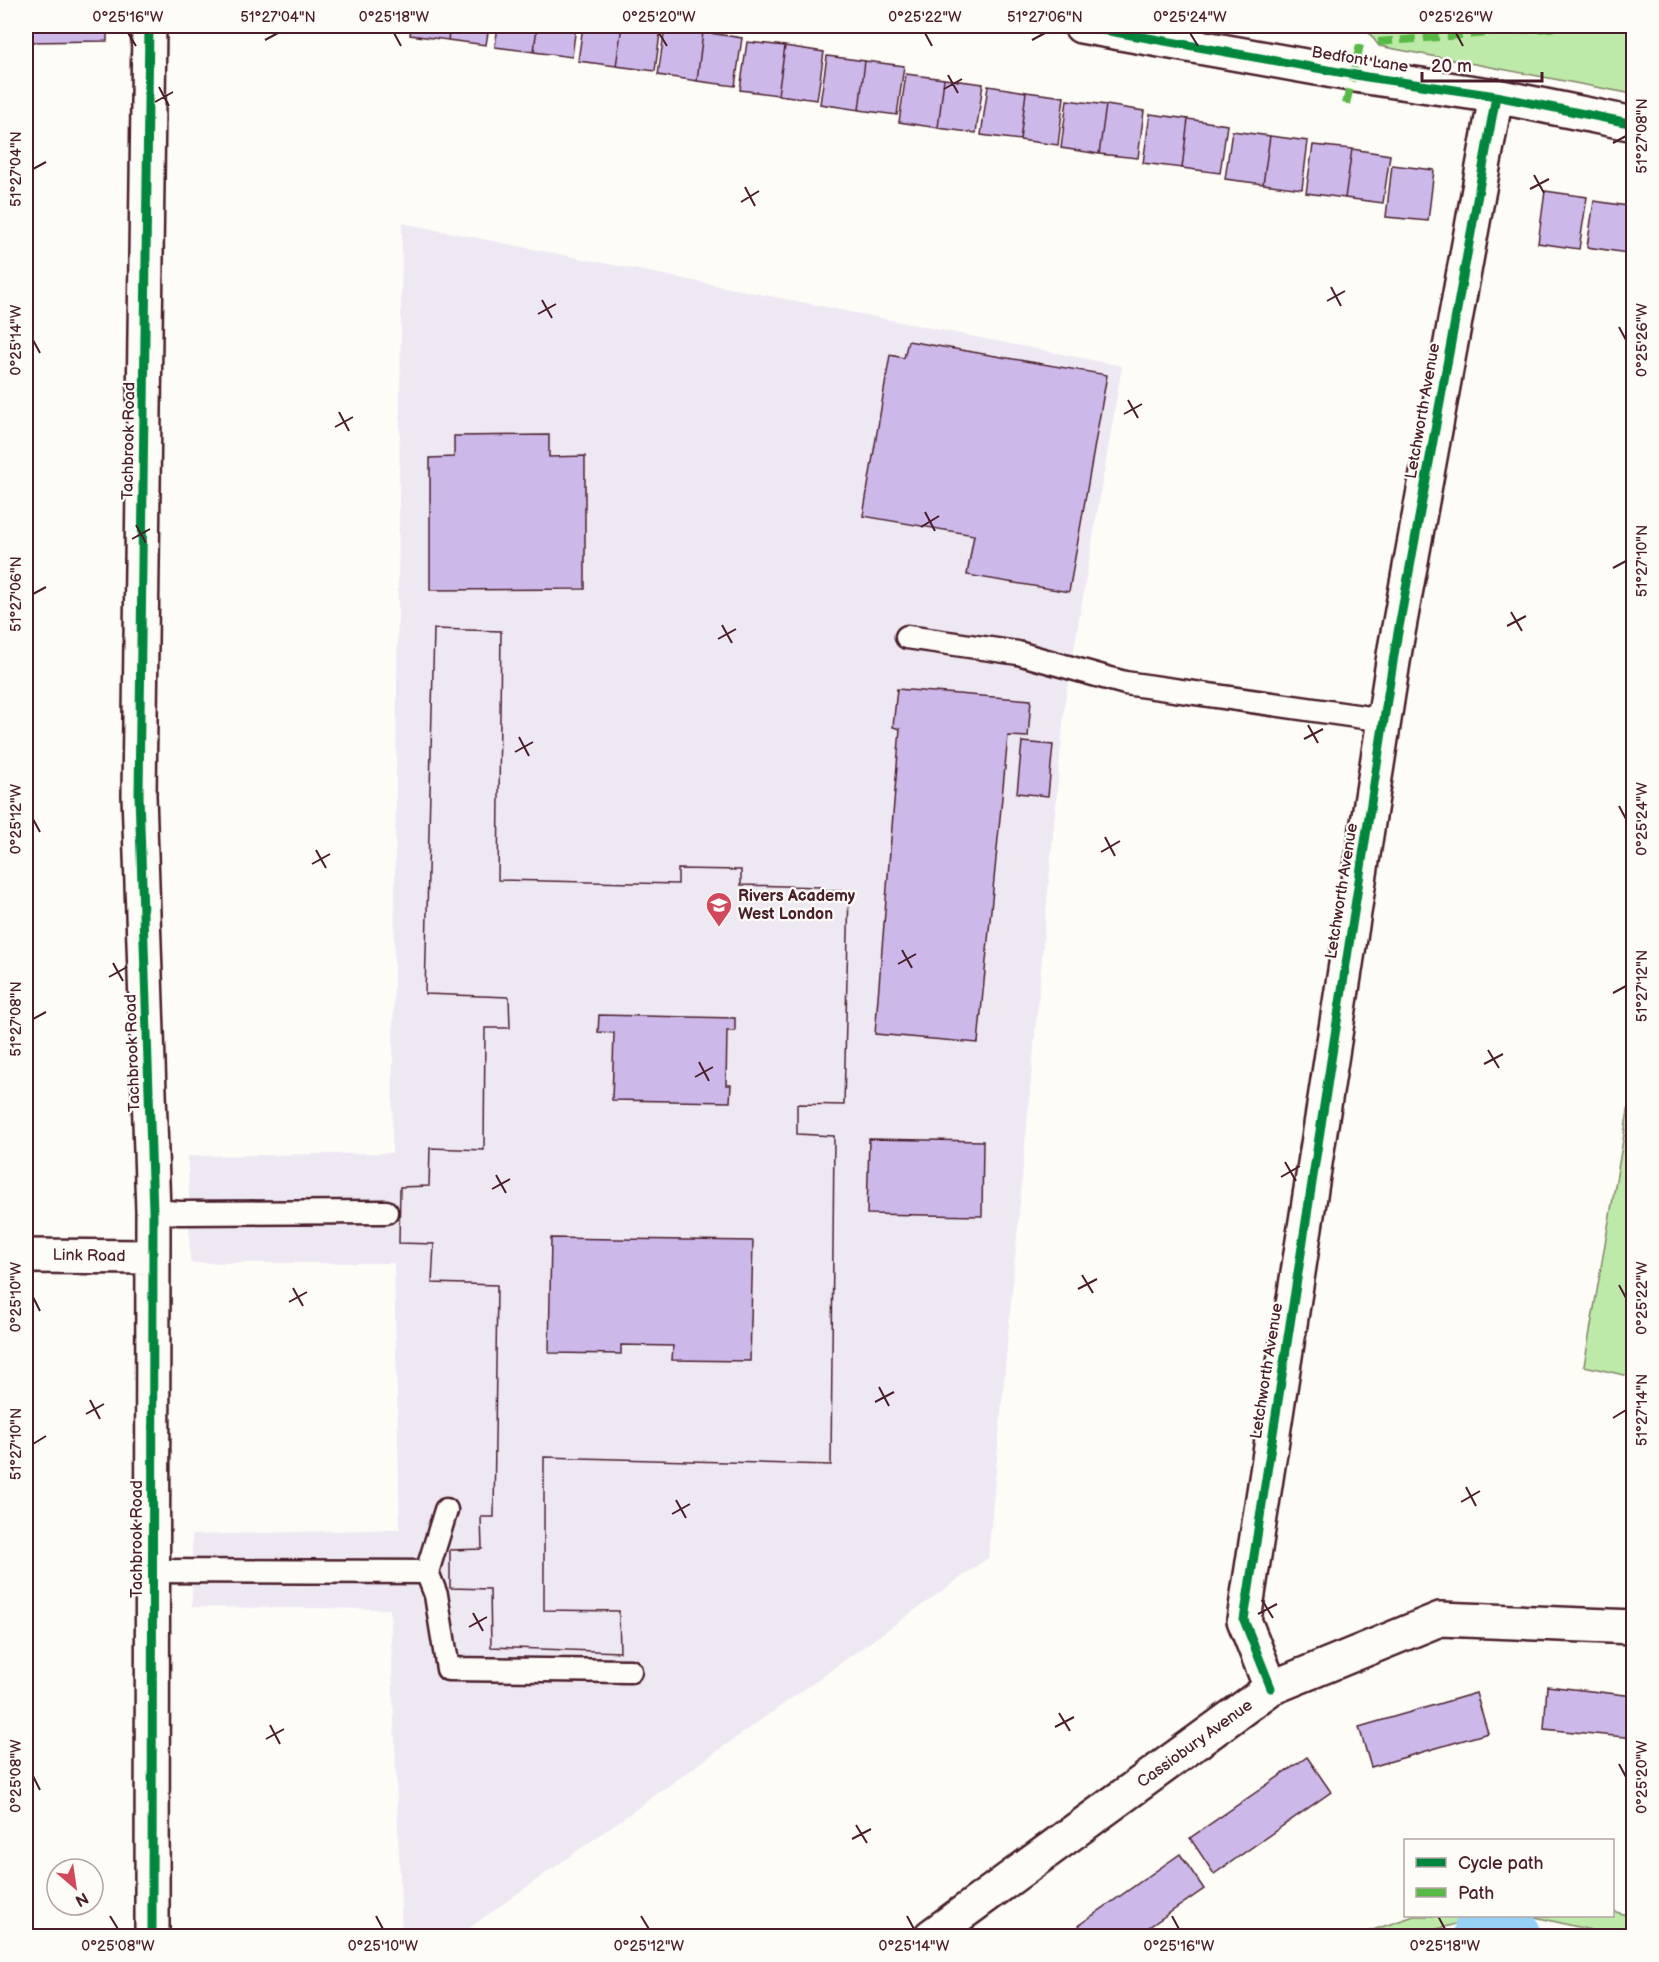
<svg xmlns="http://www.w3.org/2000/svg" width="1659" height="1962" font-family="'Balsamiq Sans',sans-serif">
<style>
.built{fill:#eee8f3}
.green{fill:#bdeaa8;stroke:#84846a;stroke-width:1.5}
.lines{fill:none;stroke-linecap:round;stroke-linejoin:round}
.river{stroke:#95d1f5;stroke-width:72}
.building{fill:#ccb9ea;stroke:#4a1f2b;stroke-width:1.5;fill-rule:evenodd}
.service-casing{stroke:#4a1f2b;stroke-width:27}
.minor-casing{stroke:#4a1f2b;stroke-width:38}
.secondary-casing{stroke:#4a1f2b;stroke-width:38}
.service{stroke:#fdfcf7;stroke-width:22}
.minor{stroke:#fdfcf7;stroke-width:33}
.secondary{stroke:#fdfcf7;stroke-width:33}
.quiet{stroke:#58b947;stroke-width:8;stroke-dasharray:15 8;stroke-linecap:butt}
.cycleway-casing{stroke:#fdfcf7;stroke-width:13}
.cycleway{stroke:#00873e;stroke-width:9}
.ticks{fill:none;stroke:#4a1f2b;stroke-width:2}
.labels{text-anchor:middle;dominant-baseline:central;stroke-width:4.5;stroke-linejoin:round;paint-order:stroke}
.street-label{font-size:16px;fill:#4a1f2b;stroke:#fdfcf7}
.poi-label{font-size:16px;font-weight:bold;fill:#4a1f2b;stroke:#fdfcf7;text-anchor:start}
.neatline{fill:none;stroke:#4a1f2b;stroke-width:2}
.ticks-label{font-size:15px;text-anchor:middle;fill:#4a1f2b}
</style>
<rect width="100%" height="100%" fill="#fdfcf7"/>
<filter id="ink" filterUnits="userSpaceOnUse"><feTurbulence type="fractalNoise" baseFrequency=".0167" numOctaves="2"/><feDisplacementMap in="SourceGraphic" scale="12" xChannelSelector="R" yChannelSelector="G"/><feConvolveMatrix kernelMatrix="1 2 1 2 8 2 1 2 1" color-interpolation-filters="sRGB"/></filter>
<g filter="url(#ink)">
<!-- built -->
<path class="built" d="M402,223L1122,366L1065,702L988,1558L458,1936H402L390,1609L192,1607V1535L400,1529L394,1263H190L188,1156L392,1153Z"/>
<!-- green -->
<path class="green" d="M1364,26H1633V94L1379,46Z
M1633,1082V1377L1584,1366Z
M1613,1911L1633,1917V1936H1616L1531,1916H1612Z
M1414,1916H1485L1411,1936H1355Z"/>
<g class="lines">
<!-- river -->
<path class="river" d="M1489,1936H1505"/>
</g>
<!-- building -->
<path class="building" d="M27,26H107V41L27,42Z
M411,26H450L448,40L410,35Z
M450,26H489L486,45L448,40Z
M498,26H537L534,52L495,47Z
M537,26H576L572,57L534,52Z
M583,26H622L616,66L578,61Z
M622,26H661L655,71L616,66Z
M665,27L703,32L697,81L658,75Z
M703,32L742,38L735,86L697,81Z
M747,42L785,46L778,95L740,90Z
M785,46L824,52L817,100L778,95Z
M827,56L865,61L859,110L820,104Z
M865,61L904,66L897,115L859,110Z
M906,74L944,79L938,128L899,122Z
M944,79L983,84L976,133L938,128Z
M988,86L1026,92L1020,140L981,135Z
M1026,92L1064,97L1058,145L1020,140Z
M1067,100L1106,105L1099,154L1061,148Z
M1106,105L1144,111L1138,158L1099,154Z
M1150,114L1188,119L1182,168L1143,163Z
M1188,119L1227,125L1220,173L1182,168Z
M1232,131L1270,136L1263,184L1225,179Z
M1270,136L1308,141L1302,189L1263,184Z
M1313,145L1352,149L1345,198L1306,193Z
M1352,149L1390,155L1383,203L1345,198Z
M1392,165L1434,170L1428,221L1386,217Z
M1545,191L1587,197L1579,249L1538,243Z
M1594,201L1634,207V254L1587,247Z
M908,341L1107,375L1069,592L967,575L974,535L863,516L890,355L904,358Z
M549,435V457L585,456V589L430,590V458L454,457V436Z
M434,629L501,631L498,880L678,884V869L741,870V885L820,887V891H849L844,1105L797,1104V1134L834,1136L831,1465L544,1457V1610L619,1611L620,1652L491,1647L490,1589L450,1588V1550L482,1549L481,1517H494L497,1285L432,1283L434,1244L399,1243L400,1187L429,1186L430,1148L484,1150L485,1028H510L509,997L425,994ZM599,1015L735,1018V1031H727L726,1085H731L730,1102L612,1100L614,1033L598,1032ZM551,1238L753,1241L750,1361L672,1360L673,1346L621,1345V1354L549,1353Z
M434,629L501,631L498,880L678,884V869L741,870V885L820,887V891H849L844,1105L797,1104V1134L834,1136L831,1465L544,1457V1610L619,1611L620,1652L491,1647L490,1589L450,1588V1550L482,1549L481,1517H494L497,1285L432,1283L434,1244L399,1243L400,1187L429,1186L430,1148L484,1150L485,1028H510L509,997L425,994Z
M897,689L1031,700L1028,737L1008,736L978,1043L875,1034L900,729L893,727Z
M1022,742L1053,745L1048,796L1017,793Z
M869,1139L983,1141L982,1216L867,1214Z
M1547,1686L1634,1696V1738L1544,1729Z
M1476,1693L1488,1733L1371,1767L1359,1727Z
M1307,1757L1331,1792L1214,1874L1190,1838Z
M1180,1854L1204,1889L1136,1936H1087L1079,1925Z"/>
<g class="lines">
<!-- service casing -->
<g class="service-casing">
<path id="service" d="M907,637L1018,653L1125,683L1384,720
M153,1211L180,1213L386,1212
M446,1510L427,1572L436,1595L448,1669L630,1671
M152,1571L427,1572"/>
</g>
<!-- minor casing -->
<g class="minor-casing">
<path id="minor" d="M149,26L139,795L153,1211L152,1936
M26,1256L152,1257
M1271,1688L1244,1620L1395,649L1496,96
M931,1936L1271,1688L1440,1619L1634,1627"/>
</g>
<!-- secondary casing -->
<g class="secondary-casing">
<path id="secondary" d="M1081,26L1367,77L1496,96L1634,124"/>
</g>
<!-- service -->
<use href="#service" class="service"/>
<!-- minor -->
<use href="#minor" class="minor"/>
<!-- secondary -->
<use href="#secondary" class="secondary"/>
<!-- quiet -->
<path class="quiet" d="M1378,42L1573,26
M1346,104L1360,45"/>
<!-- cycleway casing -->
<g class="cycleway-casing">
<path id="cycleway" d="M149,26L139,795L153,1211L152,1936
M1081,26L1367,77L1496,96L1634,124
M1271,1688L1244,1620L1395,649L1496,96"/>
</g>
<!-- cycleway -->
<use href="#cycleway" class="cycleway"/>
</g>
</g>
<!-- ticks -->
<path class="ticks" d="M128,33L136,46M394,33L401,46M659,33L667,46M925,33L932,46M1190,33L1198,46M1456,33L1463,46M265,40L278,33M1032,40L1045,33M948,75L958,93M159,87L169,106M944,89L962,79M155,102L173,92M1613,143L1626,136M33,169L46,162M1534,175L1544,193M745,187L755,206M1530,189L1549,179M741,202L759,191M1331,287L1341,306M542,300L552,318M1327,301L1345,291M538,314L556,304M1619,327L1626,340M33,340L40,353M1128,400L1138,418M339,412L349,431M1124,414L1142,404M335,427L353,417M925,512L935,531M136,525L146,543M921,527L939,516M132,539L150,529M1613,568L1626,561M33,594L46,587M1511,612L1522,631M722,625L732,643M1507,626L1526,616M718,639L736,629M1308,725L1318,743M519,737L529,756M1304,739L1323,729M515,752L533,742M1619,806L1626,819M33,819L40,832M1105,837L1115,856M316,850L326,868M1101,852L1120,841M312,864L330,854M902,950L912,968M113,963L123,981M898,964L916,954M109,977L127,967M1613,993L1626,986M33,1019L46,1012M1488,1050L1499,1068M699,1062L709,1081M1484,1064L1503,1054M695,1077L713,1067M1285,1162L1296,1181M496,1175L506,1193M1281,1177L1300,1166M492,1189L510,1179M1082,1275L1093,1293M1619,1285L1626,1298M293,1288L303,1306M1078,1289L1097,1279M33,1297L40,1311M289,1302L307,1292M879,1387L889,1406M90,1400L100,1419M875,1402L894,1392M86,1414L104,1404M1613,1418L1626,1410M33,1444L46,1436M1466,1487L1476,1506M676,1500L686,1518M1461,1502L1480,1491M672,1514L690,1504M1262,1600L1273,1618M473,1613L483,1631M1258,1614L1277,1604M469,1627L487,1617M1059,1713L1070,1731M270,1725L280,1744M1055,1727L1074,1717M266,1739L284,1729M1619,1764L1626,1777M33,1776L40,1790M856,1825L867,1843M852,1839L871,1829M110,1916L118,1929M376,1916L383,1929M641,1916L649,1929M907,1916L914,1929M1172,1916L1179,1929M1438,1916L1445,1929"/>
<!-- icons -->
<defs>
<g id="school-pin" transform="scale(1.35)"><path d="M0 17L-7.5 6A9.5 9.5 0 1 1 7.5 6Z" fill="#d1495b" stroke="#fdfcf7"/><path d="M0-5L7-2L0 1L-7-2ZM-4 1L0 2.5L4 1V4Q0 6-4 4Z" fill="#fff"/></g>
</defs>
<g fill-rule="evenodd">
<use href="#school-pin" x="719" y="905"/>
</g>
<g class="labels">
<!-- street labels -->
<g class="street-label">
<text transform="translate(1360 60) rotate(9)">Bedfont Lane</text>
<text transform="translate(1423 411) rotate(-80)">Letchworth Avenue</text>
<text transform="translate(129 441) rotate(-89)">Tachbrook Road</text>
<text transform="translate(1342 891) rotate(-81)">Letchworth Avenue</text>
<text transform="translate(133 1053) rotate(-92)">Tachbrook Road</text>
<text transform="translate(89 1256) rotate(1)">Link Road</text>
<text transform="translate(1267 1371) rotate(-81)">Letchworth Avenue</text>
<text transform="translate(137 1539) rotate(-90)">Tachbrook Road</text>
<text transform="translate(1195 1744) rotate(-36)">Cassiobury Avenue</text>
</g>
<!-- poi labels -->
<g class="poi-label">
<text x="738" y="896">Rivers Academy<tspan x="738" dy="18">West London</tspan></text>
</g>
</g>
<!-- margin -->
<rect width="1659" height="1962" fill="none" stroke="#fdfcf7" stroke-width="66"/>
<!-- legend -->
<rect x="1404" y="1839" width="210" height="78" fill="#fdfcf7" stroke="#b5a4a5" stroke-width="1.5"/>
<rect x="1416" y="1858" width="30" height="9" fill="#00873e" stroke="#b5a4a5" stroke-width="1.5"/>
<text x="1458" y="1869" font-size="18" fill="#4a1f2b">Cycle path</text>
<rect x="1416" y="1888" width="30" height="9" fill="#58b947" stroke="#b5a4a5" stroke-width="1.5"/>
<text x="1458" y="1899" font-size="18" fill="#4a1f2b">Path</text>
<!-- north arrow -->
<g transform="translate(75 1887) rotate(151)"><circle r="28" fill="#fdfcf7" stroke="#b5a4a5" stroke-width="1.5"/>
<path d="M0-4.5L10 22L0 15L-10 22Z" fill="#d1495b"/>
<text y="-9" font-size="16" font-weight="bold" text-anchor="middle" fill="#4a1f2b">N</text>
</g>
<!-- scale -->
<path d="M1422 72v9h120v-9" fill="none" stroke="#4a1f2b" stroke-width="3"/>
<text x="1431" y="72" font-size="18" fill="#4a1f2b" stroke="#fdfcf7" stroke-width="4.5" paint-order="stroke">20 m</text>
<rect x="33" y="33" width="1593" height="1896" class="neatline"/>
<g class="ticks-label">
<text x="128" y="22">0°25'16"W</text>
<text x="278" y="22">51°27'04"N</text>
<text x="394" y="22">0°25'18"W</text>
<text x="659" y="22">0°25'20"W</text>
<text x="925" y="22">0°25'22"W</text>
<text x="1045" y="22">51°27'06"N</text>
<text x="1190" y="22">0°25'24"W</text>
<text x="1456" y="22">0°25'26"W</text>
<text transform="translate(1642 136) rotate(-90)" y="5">51°27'08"N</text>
<text transform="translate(16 169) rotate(-90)" y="5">51°27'04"N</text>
<text transform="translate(16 340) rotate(-90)" y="5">0°25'14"W</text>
<text transform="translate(1642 340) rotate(-90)" y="5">0°25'26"W</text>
<text transform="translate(1642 561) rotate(-90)" y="5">51°27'10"N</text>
<text transform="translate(16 594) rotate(-90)" y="5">51°27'06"N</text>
<text transform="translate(16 819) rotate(-90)" y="5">0°25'12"W</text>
<text transform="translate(1642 819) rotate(-90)" y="5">0°25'24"W</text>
<text transform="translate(1642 986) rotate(-90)" y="5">51°27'12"N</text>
<text transform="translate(16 1019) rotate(-90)" y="5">51°27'08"N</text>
<text transform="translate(16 1297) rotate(-90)" y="5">0°25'10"W</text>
<text transform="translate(1642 1298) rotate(-90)" y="5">0°25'22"W</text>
<text transform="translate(1642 1410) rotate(-90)" y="5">51°27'14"N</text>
<text transform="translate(16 1444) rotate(-90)" y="5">51°27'10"N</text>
<text transform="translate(16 1776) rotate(-90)" y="5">0°25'08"W</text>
<text transform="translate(1642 1777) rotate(-90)" y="5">0°25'20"W</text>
<text x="118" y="1951">0°25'08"W</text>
<text x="383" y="1951">0°25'10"W</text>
<text x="649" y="1951">0°25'12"W</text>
<text x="914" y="1951">0°25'14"W</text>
<text x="1179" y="1951">0°25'16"W</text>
<text x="1445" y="1951">0°25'18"W</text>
</g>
</svg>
